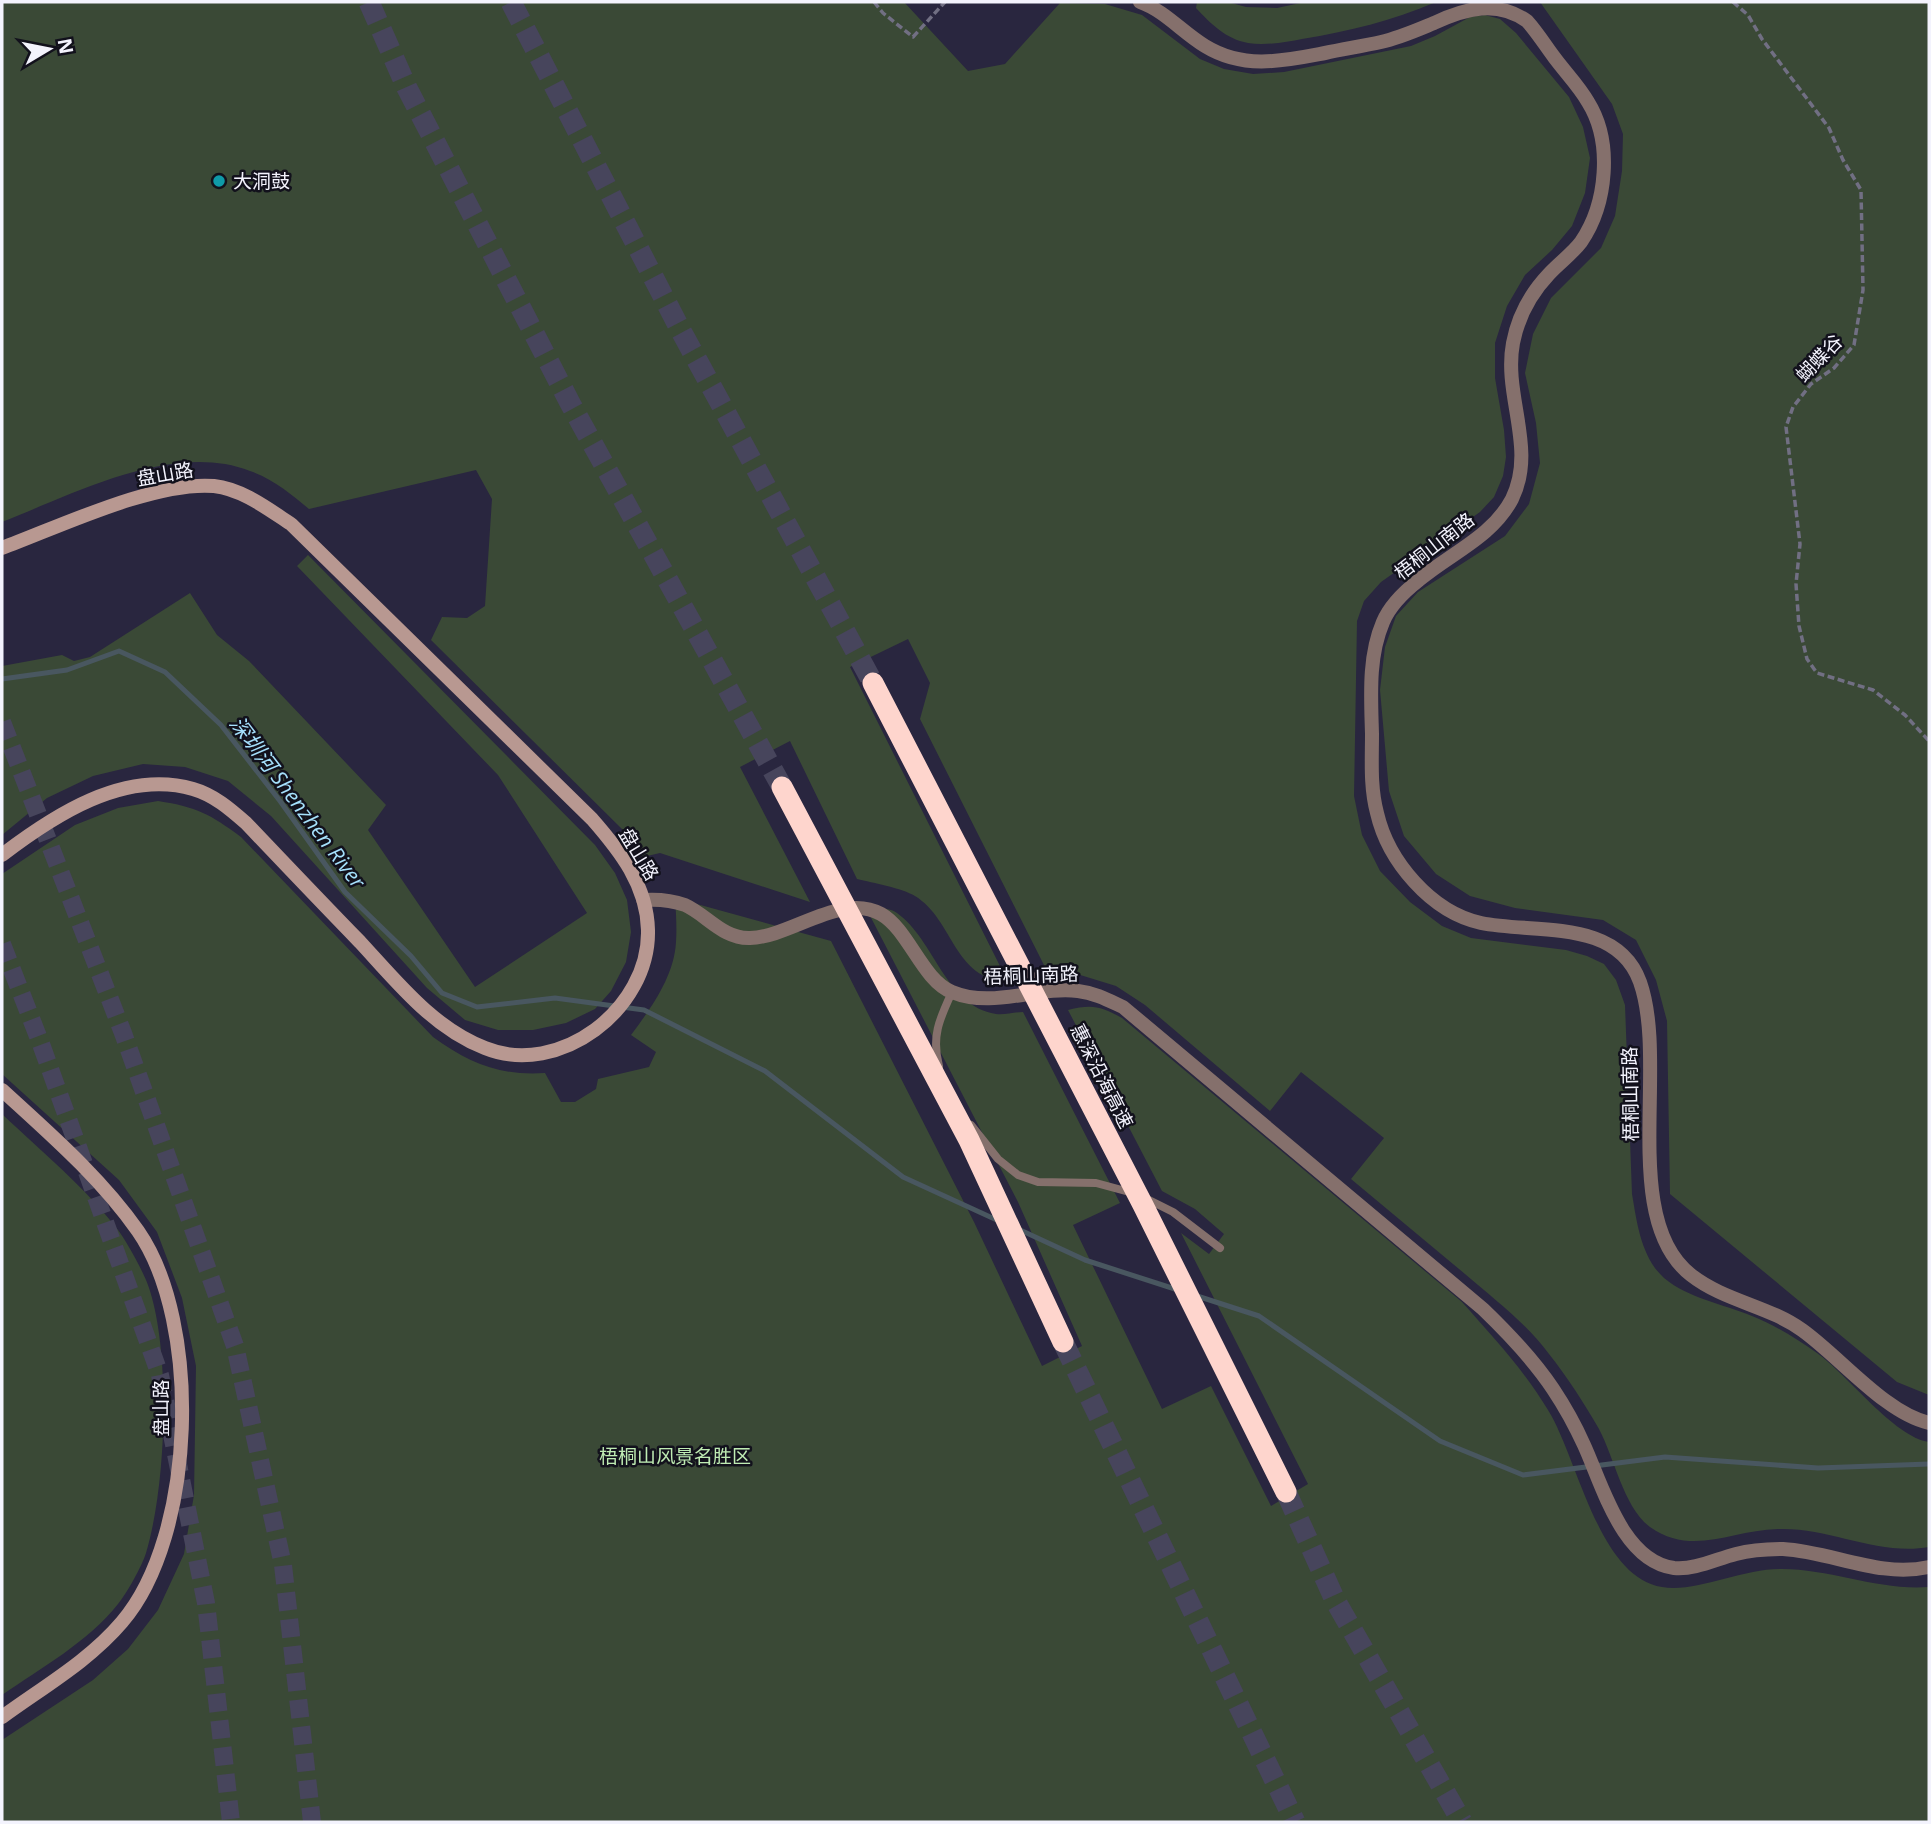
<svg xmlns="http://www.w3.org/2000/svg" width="1931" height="1824" font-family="'Open Sans','Noto Sans SC',sans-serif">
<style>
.green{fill:#3a4936}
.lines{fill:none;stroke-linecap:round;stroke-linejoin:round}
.stream{stroke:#495760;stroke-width:5}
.primary-tunnel{stroke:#47455c;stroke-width:18;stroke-dasharray:18 9;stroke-linecap:butt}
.motorway-tunnel{stroke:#47455c;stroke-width:21;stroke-dasharray:21 10;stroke-linecap:butt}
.path{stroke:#716f83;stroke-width:3.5;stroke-dasharray:7 3.5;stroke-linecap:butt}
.service{stroke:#85706c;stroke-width:8}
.minor{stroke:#85706c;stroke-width:14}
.secondary{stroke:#b89891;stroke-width:14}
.motorway{stroke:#fed5cd;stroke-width:21}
.culture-dot{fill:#0f9aa8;stroke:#12111c;stroke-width:2.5}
.labels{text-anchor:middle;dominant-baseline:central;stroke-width:5;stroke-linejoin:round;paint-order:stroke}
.poi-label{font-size:19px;fill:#f3f3fd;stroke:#12111c;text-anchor:start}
.street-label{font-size:19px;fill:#f3f3fd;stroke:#12111c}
.park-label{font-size:19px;fill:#bfecb3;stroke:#12111c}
.water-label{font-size:21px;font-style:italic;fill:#a5e0fc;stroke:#12111c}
</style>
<rect width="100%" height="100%" fill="#29263f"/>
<!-- green -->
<path class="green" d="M2,2H904L968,71L1005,64L1060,3L1105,4L1142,15L1200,59L1224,69L1253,74L1284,72L1411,46L1435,36L1470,17L1485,15L1500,19L1516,33L1569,97L1583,127L1590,158L1585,193L1572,226L1552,250L1525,275L1507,306L1495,343V378L1504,430L1506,457L1503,476L1494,497L1480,512L1381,582L1364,601L1357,621L1354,796L1362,835L1380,871L1410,902L1442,926L1471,938L1566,950L1587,956L1604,964L1616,980L1625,1005L1632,1194C1637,1223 1641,1257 1664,1278C1688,1298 1723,1304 1752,1316C1775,1325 1797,1339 1817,1353C1848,1375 1894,1437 1929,1442V1547C1878,1556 1829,1527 1778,1529C1731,1530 1693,1557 1650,1527C1624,1508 1614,1457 1599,1429C1584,1403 1568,1378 1549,1354C1526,1323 1494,1299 1465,1274C1427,1242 1389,1211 1351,1179L1384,1138L1301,1072L1270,1111L1145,1005L1116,986L1077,974L1048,973L920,719L930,683L908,639L850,667L1008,982C953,979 954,920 915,896C902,888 873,883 857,879L790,741L740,767L810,902L660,853L643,857L623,830L431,640L442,617L467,618L485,606L492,499L476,470L309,509C291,494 273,479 250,471C173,441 74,494 2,522Z
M1197,2H1228L1246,7L1277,8L1305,2H1436C1391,21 1350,31 1302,39C1286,42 1265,46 1248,43C1226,39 1211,24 1196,8Z
M1540,2H1929V1395L1897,1382L1670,1194L1667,1021L1656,980L1636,940L1603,920L1515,908L1470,896L1436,874L1404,836L1389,791L1380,690L1385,647L1396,616L1418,592L1505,536L1529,504L1540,463L1536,423L1525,373L1533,334L1551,298L1601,248L1615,216L1622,171L1623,134L1612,104Z
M308,555L595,845L615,873L627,900L631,932L626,962L611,991L595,1009L566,1023L533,1030H498L465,1020L427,988L271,816L228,781L185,767L143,764L93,776L47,798L2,835V666L62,655L74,661L90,657L190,593L217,635L249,661L386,805L368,830L475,987L587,913L498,775L297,566Z
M158,801C197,807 210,814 241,837L433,1037C469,1063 499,1076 545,1073L561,1102H575L596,1089L598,1079L649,1067L656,1052L631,1035C651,1008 674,977 676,942C677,928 676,913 675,898L831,941L974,1222L1042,1366L1082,1346L1018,1202L866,908C875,908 889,907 897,913C935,940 945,1006 996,1014C1005,1015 1015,1012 1023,1012L1120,1203L1073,1225L1162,1409L1211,1386L1271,1506L1308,1484L1181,1233L1209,1254L1224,1234L1195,1209L1162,1191L1068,1010C1092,1004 1100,1006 1122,1018L1462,1302C1493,1337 1524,1370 1548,1410C1578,1458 1598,1577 1662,1587C1696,1593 1743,1568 1782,1569C1831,1569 1880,1591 1929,1587V1822H2V1740L93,1680L128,1649L158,1610L184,1554L194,1495L196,1366L182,1298L157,1232L119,1180L2,1074V874L75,825L118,808Z
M2,1114C41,1151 85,1187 118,1230C127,1242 146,1276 150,1291C171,1358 166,1486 146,1553C142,1566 127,1593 118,1604C88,1642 41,1668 2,1695Z"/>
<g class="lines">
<!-- stream -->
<path class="stream" d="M2,679L67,670L119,651L165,672L221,725L280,801L345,892L411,956L442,993L477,1007L555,998L644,1010L765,1071L903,1177L999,1221
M1018,1229L1085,1260L1178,1290
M1194,1295L1259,1316L1440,1441L1523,1475L1665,1457L1818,1468L1929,1464"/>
<!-- primary-tunnel -->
<path class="primary-tunnel" d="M2,722L123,1033L235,1346L283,1565L312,1822
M2,944L41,1044L160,1375L206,1603L231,1822"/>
<!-- motorway-tunnel -->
<path class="motorway-tunnel" d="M369,2L407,88L570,403L782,787
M511,2L680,329L873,683
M1063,1342L1295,1822
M1286,1492L1335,1600L1462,1822"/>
<!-- path -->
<path class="path" d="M874,2L883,13L913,37L945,2
M1733,2L1748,15L1762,39L1829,128L1843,160L1861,190L1863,290L1854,345L1834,368L1811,384L1793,407L1786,427L1800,544L1796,584L1799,626L1807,659L1817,673L1873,690L1905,715L1929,741"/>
<!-- service -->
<path class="service" d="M939,1066C931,1036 940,1018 952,992
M971,1125L998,1159L1018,1175L1038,1182L1096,1183L1133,1193
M1145,1198L1173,1212L1220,1248"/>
<!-- minor -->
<path class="minor" d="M1140,2C1165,11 1182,32 1205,46C1244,70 1283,61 1325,53C1344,49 1363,46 1381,42C1399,38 1417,30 1434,23C1466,8 1497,0 1527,21C1537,32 1545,45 1554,57C1565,72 1579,86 1588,102C1613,142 1607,204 1581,242C1572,254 1559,263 1549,274C1530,294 1518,317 1513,343C1503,396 1537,448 1512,499C1492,537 1451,553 1419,580C1405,591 1390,605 1383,622C1368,657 1371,697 1372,734C1372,760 1370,787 1377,813C1388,861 1431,912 1481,923C1536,934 1617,918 1640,982C1669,1064 1619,1219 1691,1275C1724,1301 1769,1306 1802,1330C1840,1357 1885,1413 1929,1423
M643,900C658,899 671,900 685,905C707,915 723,939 750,938C791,937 841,892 881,914C909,930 922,980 952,992C993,1009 1037,986 1078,991C1095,993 1108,1000 1123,1007L1483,1309C1509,1334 1533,1359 1553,1389C1565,1407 1575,1425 1584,1445C1602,1484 1622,1561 1674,1568C1695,1570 1716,1559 1736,1554C1751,1550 1767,1549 1783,1549C1833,1552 1879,1578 1929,1567"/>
<!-- secondary -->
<path class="secondary" d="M2,548C59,527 154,481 214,486C242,489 268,509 291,524L592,819C620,851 647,885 648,930C650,1009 559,1078 485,1048C433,1028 397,982 360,942C322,903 284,863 246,823C230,809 214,795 193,789C124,769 53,816 2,855
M2,1090C50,1134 100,1177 138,1231C202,1323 196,1536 122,1622C89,1661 43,1687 2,1717"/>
<!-- motorway -->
<path class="motorway" d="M873,683L1143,1205L1286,1492
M782,787L969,1140L1063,1342"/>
</g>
<!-- markers -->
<circle class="culture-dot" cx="219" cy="181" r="7"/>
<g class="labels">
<!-- poi labels -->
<g class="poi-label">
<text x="233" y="181">大洞鼓</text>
</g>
<!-- street labels -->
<g class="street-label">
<text transform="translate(1819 358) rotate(-46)">蝴蝶谷</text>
<text transform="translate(165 474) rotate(-10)">盘山路</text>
<text transform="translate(1434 546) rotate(-38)">梧桐山南路</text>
<text transform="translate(639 854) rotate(59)">盘山路</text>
<text transform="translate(1031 975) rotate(-2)">梧桐山南路</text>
<text transform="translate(1102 1076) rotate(63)">惠深沿海高速</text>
<text transform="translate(1630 1094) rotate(-91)">梧桐山南路</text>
<text transform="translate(161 1408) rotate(-90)">盘山路</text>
</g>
<!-- park labels -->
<g class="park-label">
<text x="675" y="1456">梧桐山风景名胜区</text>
</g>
<!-- water labels -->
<g class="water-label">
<text transform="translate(298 802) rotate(53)">深圳河 Shenzhen River</text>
</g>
</g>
<!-- border -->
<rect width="1931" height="1824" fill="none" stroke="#f3f3fd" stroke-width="7"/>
<!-- north arrow -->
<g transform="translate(49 49) rotate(80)" stroke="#12111c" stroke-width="5" paint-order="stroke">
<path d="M0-5L12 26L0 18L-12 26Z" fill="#f3f3fd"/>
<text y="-10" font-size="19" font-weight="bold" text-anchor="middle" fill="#f3f3fd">N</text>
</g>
</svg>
